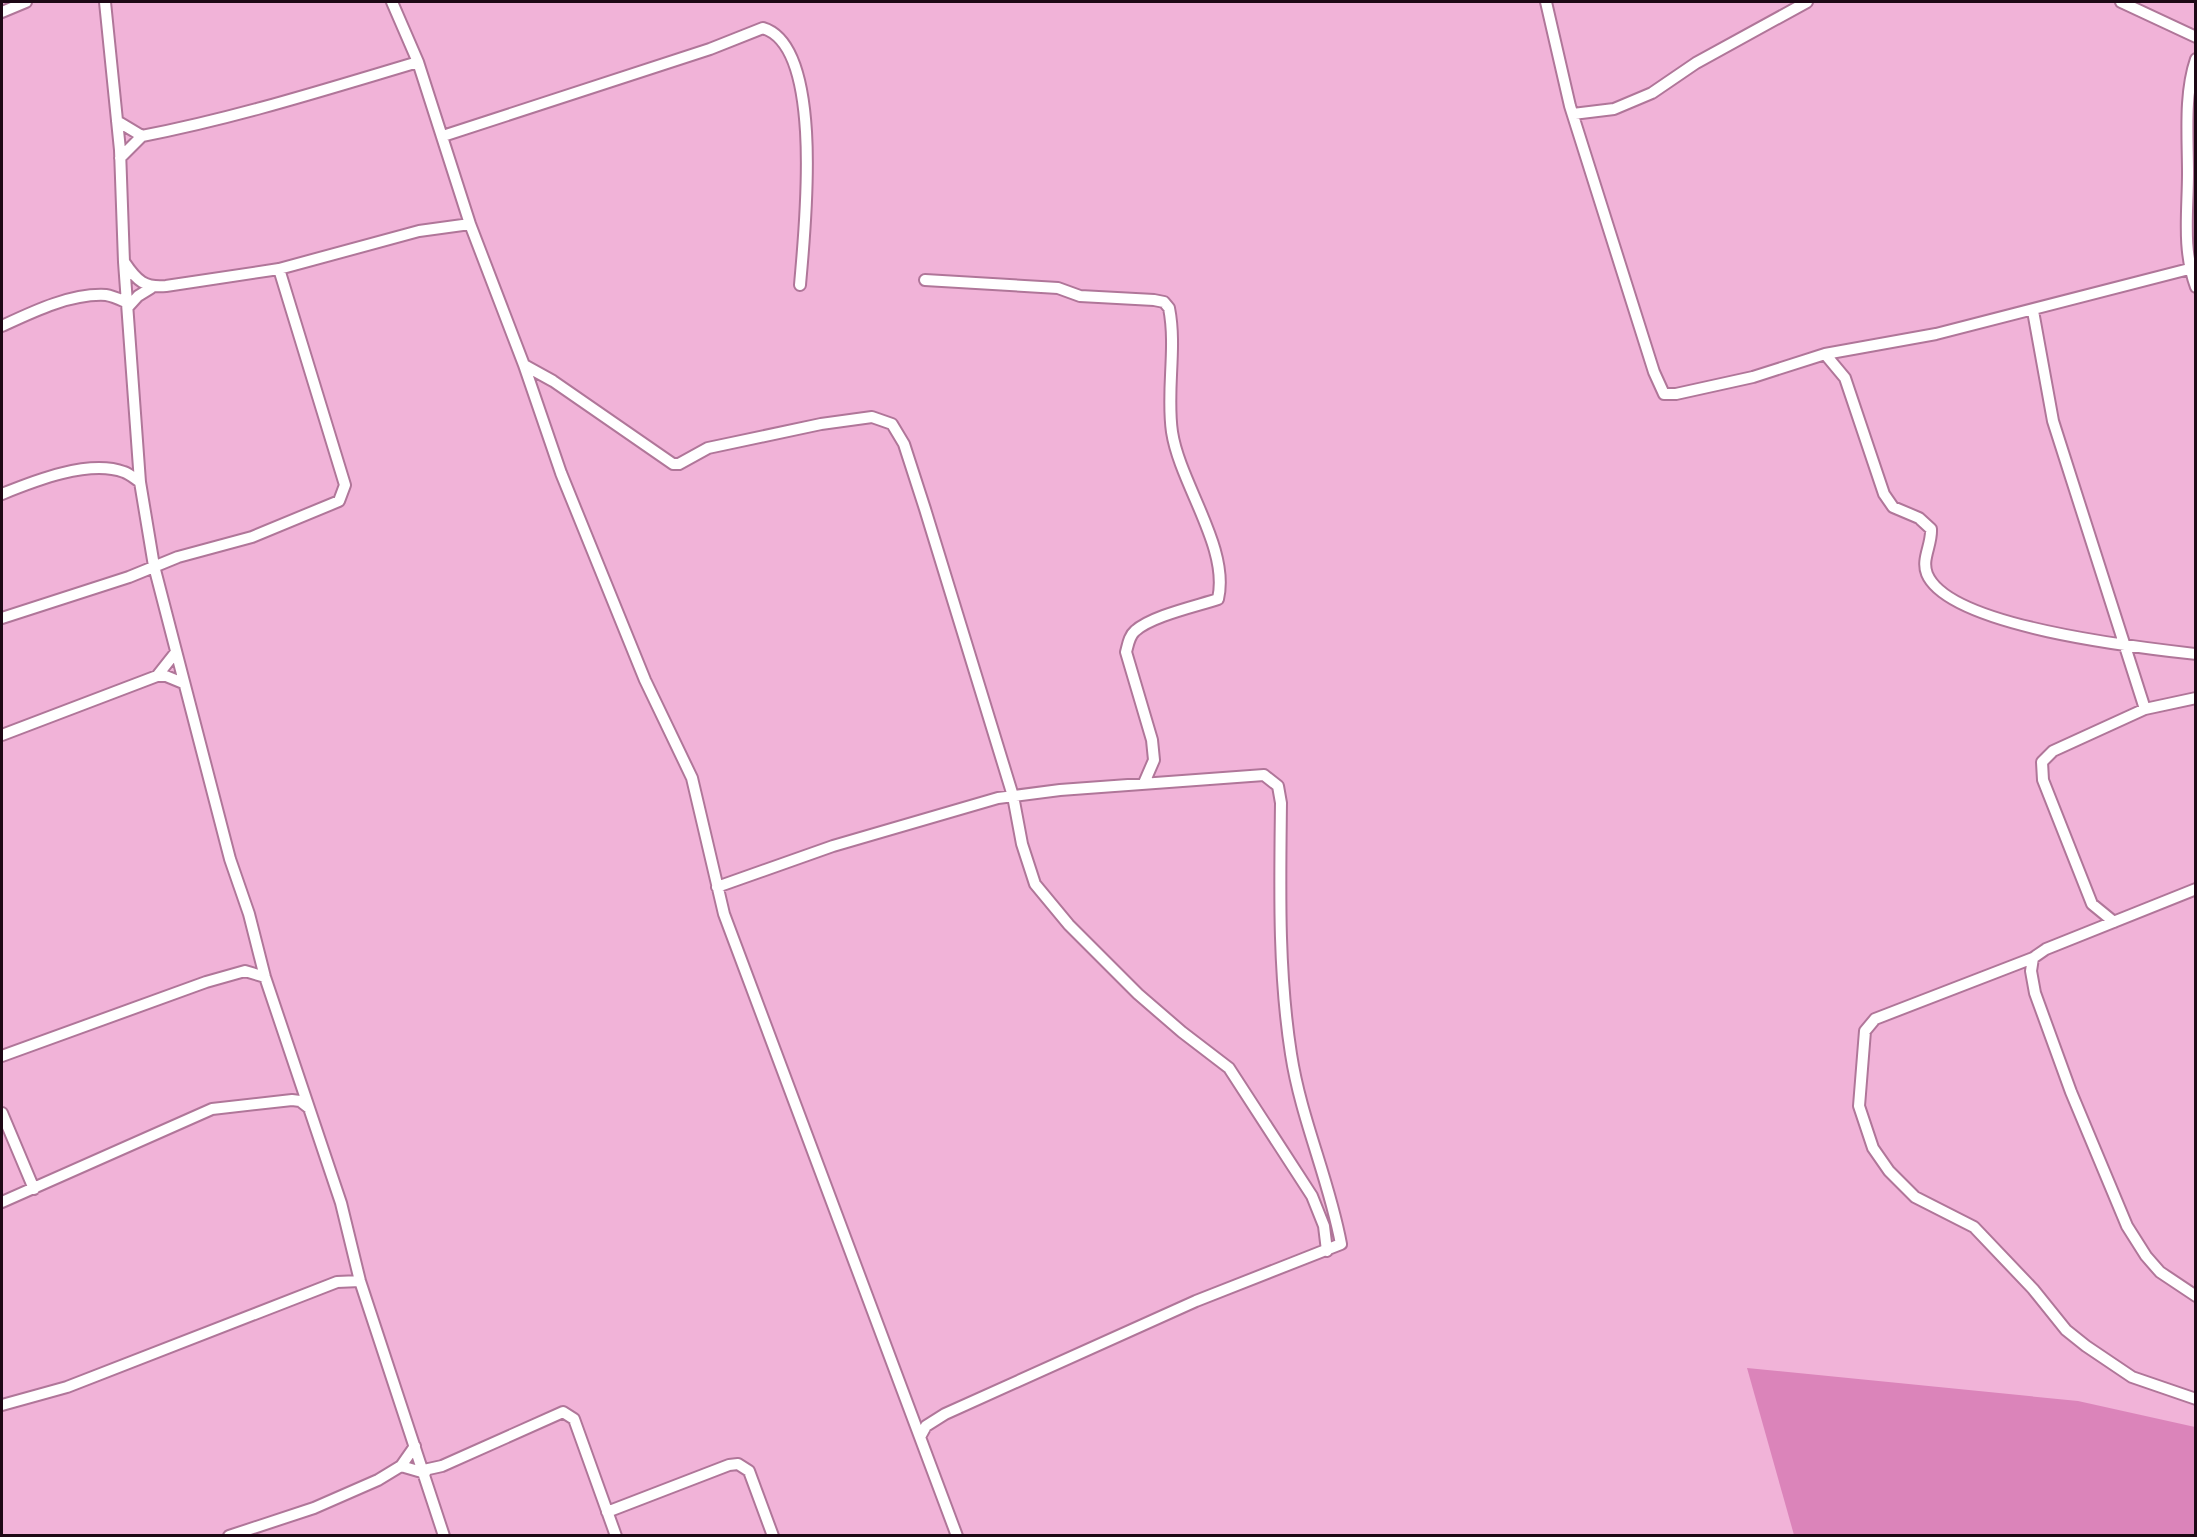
<svg xmlns="http://www.w3.org/2000/svg" width="2197" height="1537" font-family="Figtree,sans-serif">
<style>
.green{fill:#db84ba}
.lines{fill:none;stroke-linecap:round;stroke-linejoin:round}
.minor-casing{stroke:#b07699;stroke-width:14}
.minor{stroke:#fff;stroke-width:10}
</style>
<rect width="100%" height="100%" fill="#f1b3d8"/>
<!-- green -->
<path class="green" d="M1747,1368L2078,1401L2195,1427V1535H1794Z"/>
<g class="lines">
<!-- minor casing -->
<g class="minor-casing">
<path id="minor" d="M105,2L120,150L124,262L140,482L154,566L230,859L249,914L265,977L341,1203L360,1281L444,1536
M392,2L418,62L470,224L524,365L561,473L645,680L692,778L724,914L957,1536
M1546,2L1570,106L1654,372L1664,394H1676L1753,377L1825,354L1936,334L2189,269
M2121,2L2196,37
M2,12L26,2
M2196,59C2184,94 2188,136 2188,173C2188,212 2182,249 2196,287
M1573,114L1614,109L1652,93L1696,63L1807,2
M117,121L142,136C236,118 327,89 418,62
M443,136L710,49L763,28C826,47 804,235 800,285
M120,158L142,136
M125,263C137,281 145,288 166,286L279,269L419,231L470,224
M925,280L1058,288L1080,296L1154,300L1164,302L1169,308C1177,348 1166,391 1172,432C1180,484 1230,548 1218,599C1197,606 1151,616 1135,631C1129,636 1128,645 1126,652L1152,740L1154,760L1144,783
M128,307L138,296L151,288
M2033,311L2053,421L2145,709
M2,326C32,312 71,293 106,295C113,296 121,300 128,303
M1825,354L1845,378L1884,494L1893,507L1919,518L1931,529C1932,545 1921,559 1927,574C1949,627 2142,648 2196,654
M524,365L553,381L673,464H679L708,448L821,424L872,417L892,424L904,444L925,509L1013,796L1022,844L1035,884L1069,925L1138,994L1182,1032L1229,1068L1312,1196L1324,1226L1327,1251
M2,494C34,481 89,459 124,472C130,474 135,479 140,482
M2,618L129,577L178,557L252,537L339,501L345,485L279,269
M157,676L176,652
M2,735L157,676H166L183,683
M717,887L833,846L998,798L1060,790L1264,775L1278,786L1281,803C1280,887 1278,971 1291,1054C1301,1119 1329,1179 1341,1244L1196,1301L945,1414L926,1426L920,1437
M2196,889L2046,949L2033,958L2031,971L2035,993L2071,1092L2127,1226L2146,1256L2160,1272L2196,1296
M2114,922L2092,904L2043,780L2042,762L2053,751L2145,709L2196,698
M2033,958L1875,1019L1865,1031L1859,1106L1873,1148L1889,1171L1915,1197L1974,1227L2033,1289L2066,1330L2086,1346L2132,1377L2196,1399
M2,1056L206,982L245,971L265,977
M2,1113L34,1189
M2,1202L212,1109L292,1100L300,1101L309,1108
M2,1405L67,1387L337,1282L360,1281
M401,1466L425,1473
M424,1470L442,1466L563,1412L574,1419L616,1536
M607,1512L729,1465L738,1464L749,1471L773,1536
M229,1536L314,1508L378,1480L401,1466L415,1446"/>
</g>
<!-- minor -->
<use href="#minor" class="minor"/>
</g>
<!-- border -->
<rect width="2197" height="1537" fill="none" stroke="#1d0815" stroke-width="6"/>
</svg>
